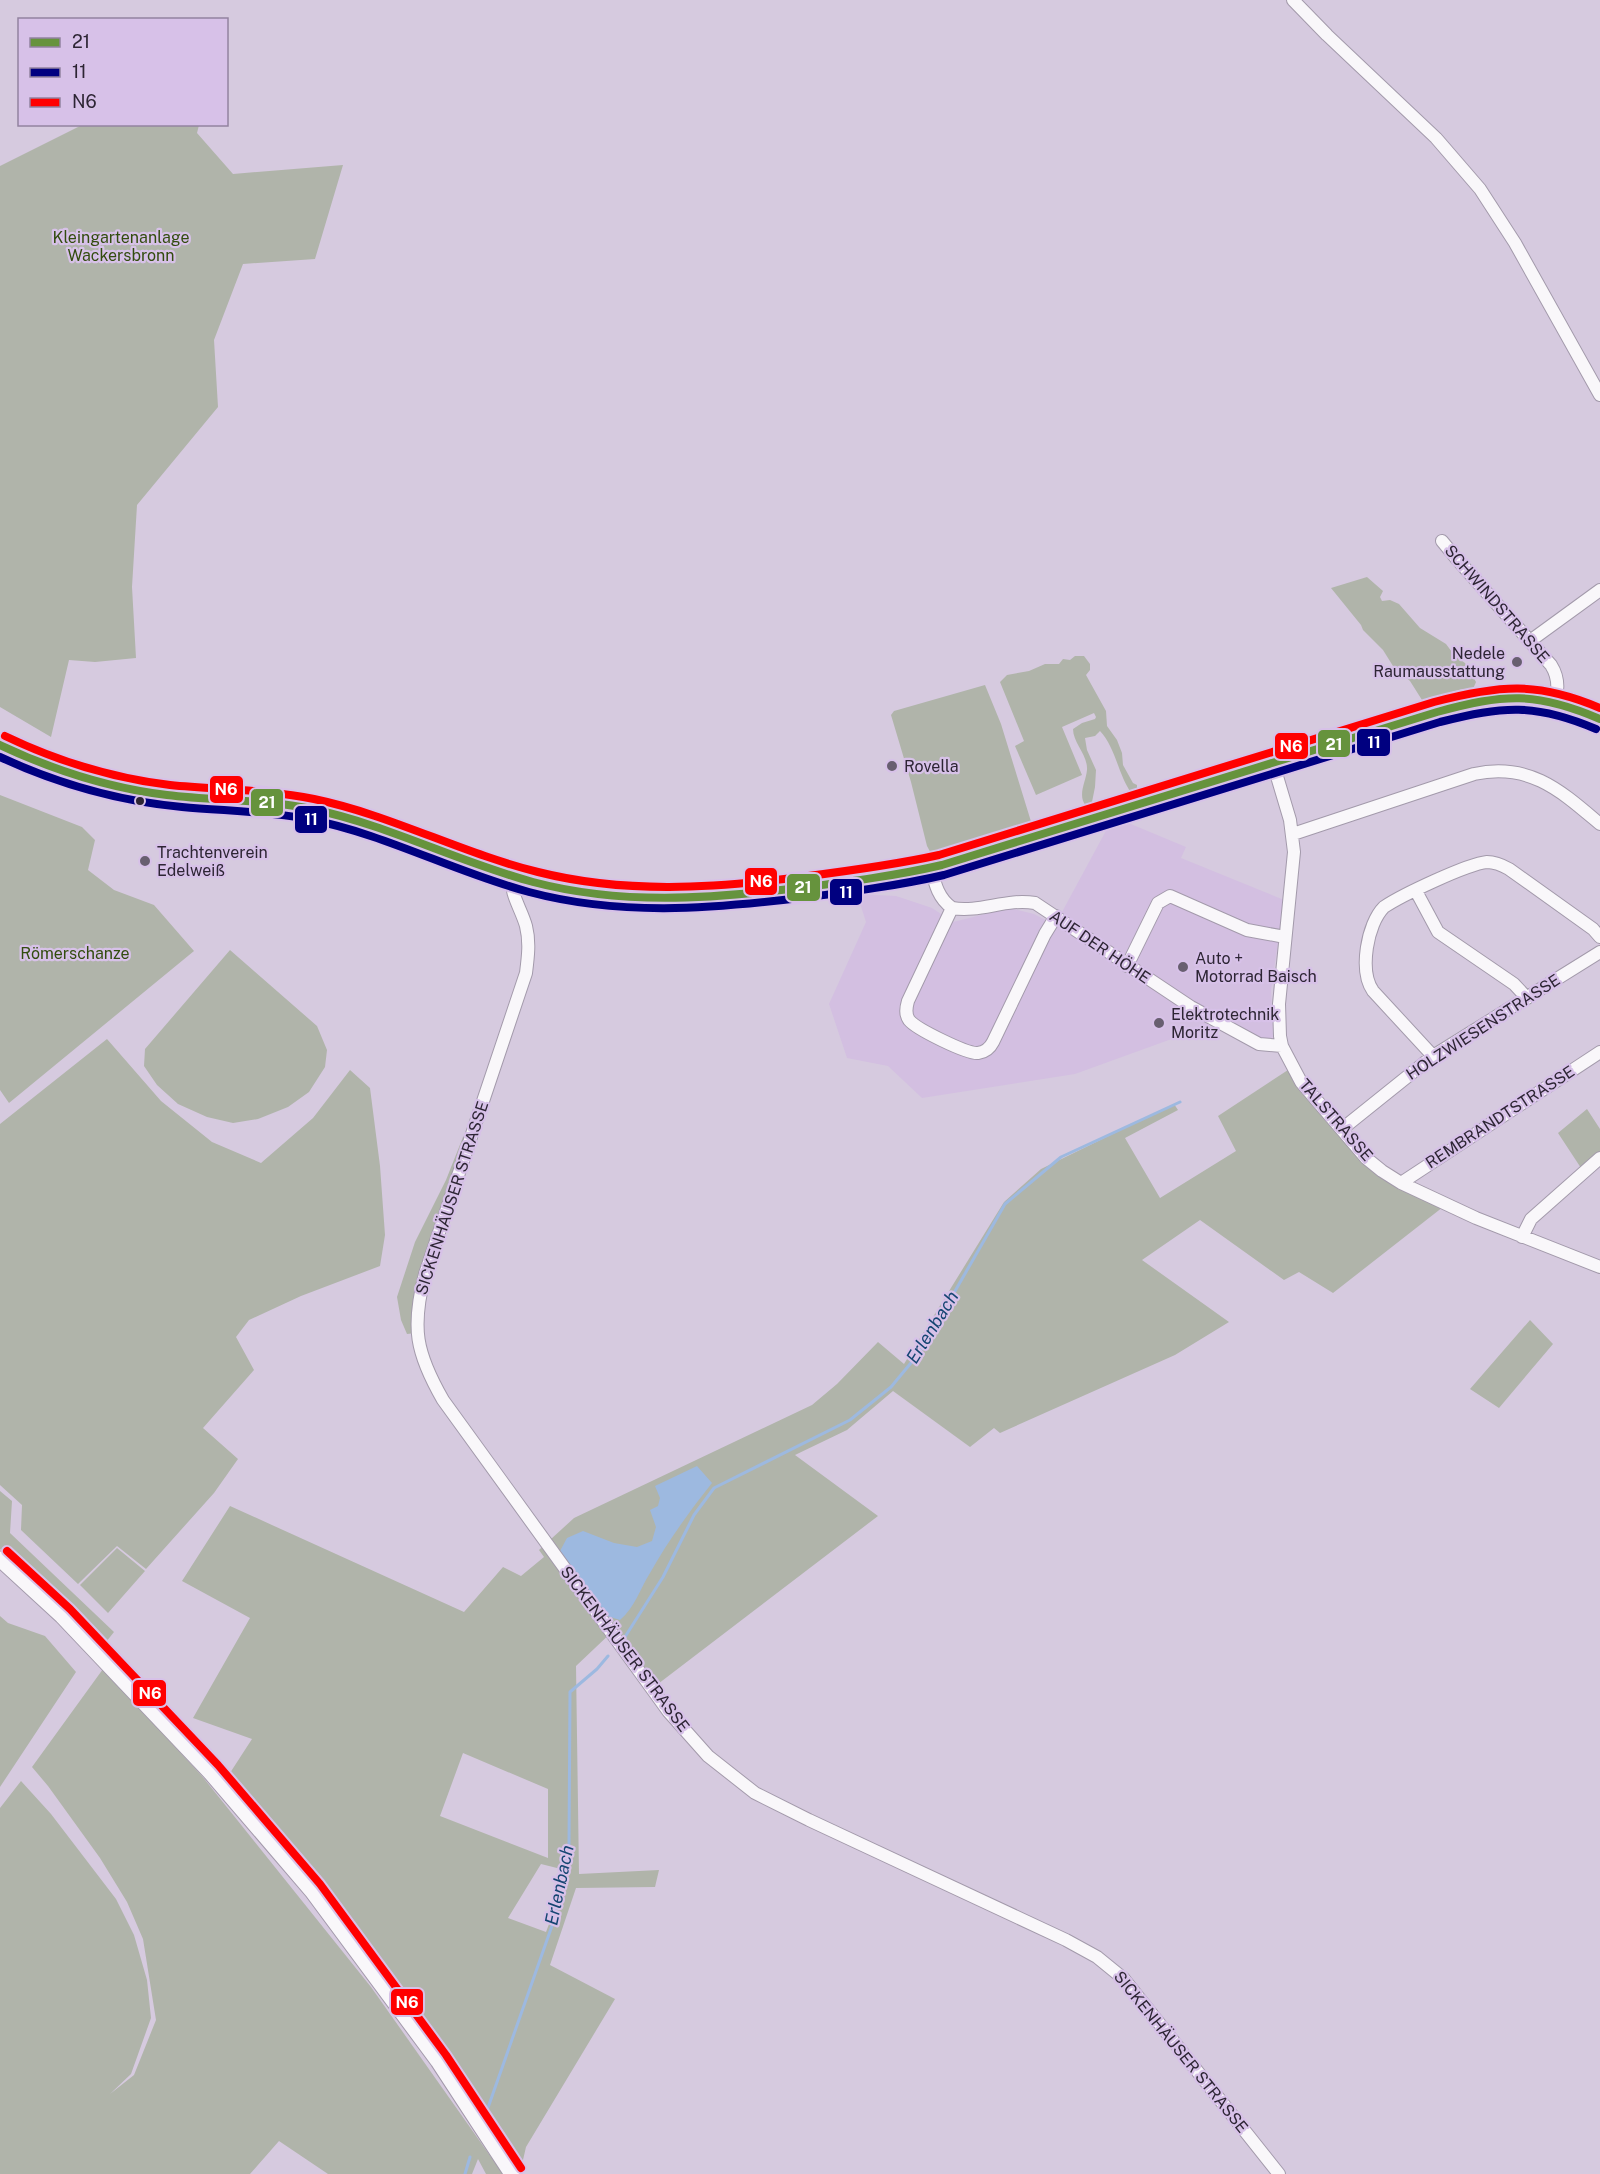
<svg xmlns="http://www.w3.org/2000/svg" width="1600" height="2174" font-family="'Public Sans',sans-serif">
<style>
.built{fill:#d3bfe1}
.green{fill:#b0b4aa;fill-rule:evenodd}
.water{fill:#9db9e0}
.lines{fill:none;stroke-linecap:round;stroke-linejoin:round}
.stream{stroke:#9db9e0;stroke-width:3}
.minor-casing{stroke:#a39aab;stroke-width:14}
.major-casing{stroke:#a39aab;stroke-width:17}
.minor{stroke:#f9f7fa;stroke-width:12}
.major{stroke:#f9f7fa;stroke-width:15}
.bus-1-casing{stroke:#d7c1e8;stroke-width:12}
.bus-2-casing{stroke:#d7c1e8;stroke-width:12}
.bus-3-casing{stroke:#d7c1e8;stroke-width:12}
.bus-1{stroke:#66933d;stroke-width:8}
.bus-2{stroke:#000080;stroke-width:8}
.bus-3{stroke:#f00;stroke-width:8}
.poi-dot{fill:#685f70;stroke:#d7c1e8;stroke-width:2}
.bus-dot{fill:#2d2534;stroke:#d7c1e8;stroke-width:2}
.labels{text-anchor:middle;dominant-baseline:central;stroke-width:4.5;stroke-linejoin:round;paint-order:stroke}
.park-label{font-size:16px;fill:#324c0e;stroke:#d7c1e8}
.street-label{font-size:16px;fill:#2d2534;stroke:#d7c1e8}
.poi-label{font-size:16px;fill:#2d2534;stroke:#d7c1e8;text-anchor:start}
.water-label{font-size:18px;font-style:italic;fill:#154572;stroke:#d7c1e8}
.line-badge{stroke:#d7c1e8;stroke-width:2}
.badge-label{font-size:16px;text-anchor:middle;font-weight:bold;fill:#fff}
</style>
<rect width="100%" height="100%" fill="#d6cadf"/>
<!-- built -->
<path class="built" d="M1126,822L1186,847L1181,858L1284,900L1271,990L1273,1037L1264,1043L1213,1024L1075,1074L922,1098L888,1066L847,1058L829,1004L866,922L857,894L896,896L932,908L953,922L1010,908L1034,914L1055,925L1108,827Z"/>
<!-- green -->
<path class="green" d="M82,125H199L197,133L233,174L343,165L315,259L243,264L214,340L218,407L137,505L132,587L136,658L95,662L69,660L51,737L0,707V166Z
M1367,577L1383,591L1380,597L1382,601L1390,600L1399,604L1420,628L1446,644L1455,656L1465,663L1476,682L1473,689H1463L1422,700L1410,681L1393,666L1383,650L1363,630L1361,625L1331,588Z
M1075,656H1084L1090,664V670L1086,675L1106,711L1107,726L1117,740L1122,753L1123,765L1133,783L1137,785V794H1132C1118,775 1116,748 1100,731L1095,736L1085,738L1087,750L1096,770L1095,787L1092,802L1086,806C1077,795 1086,782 1087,770C1088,755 1073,743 1073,729L1082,723L1095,719L1096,717L1094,713L1062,727L1082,775L1036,795L1015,746L1024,741L1000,682L1007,675L1029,671L1045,664H1059L1063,659L1070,660Z
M985,685L1001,724L1033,828L986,846L940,860L934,859L927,846L911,782L891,715L894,711Z
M0,795L82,827L95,840L88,870L114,890L154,905L194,951L9,1103L0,1090Z
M230,950L317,1026L327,1050L325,1067L309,1092L288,1107L258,1119L233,1123L207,1117L178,1104L157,1085L144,1066L145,1049Z
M107,1039L161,1101L212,1142L261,1163L313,1118L350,1070L370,1088L380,1166L385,1235L380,1266L301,1296L249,1320L236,1337L254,1370L203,1428L238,1459L214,1493L146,1569L117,1546L78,1584L21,1530L22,1505L0,1485V1124Z
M1288,1070L1363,1160L1443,1207L1333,1293L1299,1272L1284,1280L1200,1220L1142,1260L1229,1322L1175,1355L1000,1433L994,1428L970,1447L893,1391L847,1430L795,1455L878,1516L654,1687L614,1630L576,1666L579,1874L659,1870L655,1887L576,1888L550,1965L615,1999L526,2147L523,2160L514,2162C427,2028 329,1901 228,1776L252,1739L193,1718L250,1618L182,1581L230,1506L464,1612L503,1567L521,1576L544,1557L539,1550L574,1518L812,1405L837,1384L878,1342L904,1364L1004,1202L1041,1169L1174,1104L1178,1110L1125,1138L1160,1198L1236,1151L1218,1116ZM463,1753L548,1789V1858L440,1816ZM541,1864L569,1871L546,1932L508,1918Z
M1587,1109L1600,1129V1151L1581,1168L1558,1133Z
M477,1120L424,1275L416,1333L407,1334L401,1320L397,1297L415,1242L446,1180L463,1137Z
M1530,1320L1553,1344L1499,1408L1470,1389Z
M0,1491L12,1501L10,1533L114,1632L106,1642L0,1549Z
M117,1548L145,1571L108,1613L80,1585Z
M0,1616L8,1623L45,1636L76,1672L0,1787Z
M103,1669L202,1776L371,1987L503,2174H486L478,2159L472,2174H328L279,2141L250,2174H0V1808L21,1781L51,1814L116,1899L134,1935L147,1980L151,2018L131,2074L110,2094L134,2075L156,2020L143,1939L127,1902L100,1858L48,1786L32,1767Z"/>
<!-- water -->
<path class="water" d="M697,1466L712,1483C689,1512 668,1541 650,1573C640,1589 635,1607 620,1620L607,1616L560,1551L567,1538L583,1531L614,1543L637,1547L652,1541L656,1527L650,1510L658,1506L660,1498L655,1486Z"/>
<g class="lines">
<!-- stream -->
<path class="stream" d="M623,1640L663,1577L694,1515L714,1488L850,1420L891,1387L920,1352L1005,1204L1061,1157L1180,1102
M484,2119L553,1923L569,1845L570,1692L597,1669L608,1656
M465,2174L470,2157"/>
<!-- minor casing -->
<g class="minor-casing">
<path id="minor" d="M1293,0L1327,35L1436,138L1480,189L1515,243L1600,395
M1442,541L1456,558L1551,665C1558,676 1559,688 1555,701
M1530,641L1600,590
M0,745C52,771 108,789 167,795C215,801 264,799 312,809C388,824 458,862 533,882C628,908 717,898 813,886C856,880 900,875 942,865L1437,712C1503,694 1536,689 1600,719
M1273,763L1290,820L1294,852L1279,1004L1280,1036L1282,1046L1301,1082L1366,1158L1382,1171L1401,1183L1476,1218L1600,1267
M1293,834L1474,774C1530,762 1561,791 1600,824
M931,868C935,884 938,898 952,908C980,913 1006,898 1035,903L1191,1007L1259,1044L1282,1046
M512,876C510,895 521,908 526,926C530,942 528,957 526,973L425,1274C411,1328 416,1353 443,1400L668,1711L708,1756L755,1793L809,1820L1066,1940L1097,1957L1124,1979L1279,2174
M1416,891L1438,932L1514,984L1527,998
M952,908L908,1001C906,1008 905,1014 909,1020C916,1029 967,1054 978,1053C985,1052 990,1048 993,1042L1045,934L1056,916
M1127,966L1158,903L1170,896L1247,930L1285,937
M1433,1056L1373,991C1359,971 1367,924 1384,907C1402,895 1467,864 1487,862C1495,862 1502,865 1509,869L1593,929L1600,937
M1342,1129L1433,1056L1600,952
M1401,1183L1600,1052
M1522,1237L1531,1219L1600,1158"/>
</g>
<!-- major casing -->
<g class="major-casing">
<path id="major" d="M0,1559L62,1616L210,1772L312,1891L438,2061L512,2174"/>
</g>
<!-- minor -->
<use href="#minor" class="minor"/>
<!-- major -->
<use href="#major" class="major"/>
<!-- bus-1 casing -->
<g class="bus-1-casing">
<path id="bus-1" d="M0,745C53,770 108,788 167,795C215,801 264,799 312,809C388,825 458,862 533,882C620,905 709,899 798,888C846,882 895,876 942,865L1437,712C1504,694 1535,691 1600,719"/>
</g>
<!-- bus-2 casing -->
<g class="bus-2-casing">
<path id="bus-2" d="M0,757C58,784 118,801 182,807C224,811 266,811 308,819C385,834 454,872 529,892C619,916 710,909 800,898C848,892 897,886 944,875L1440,722C1503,706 1535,703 1596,729"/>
</g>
<!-- bus-3 casing -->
<g class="bus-3-casing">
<path id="bus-3" d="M5,736C57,761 112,778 170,785C218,790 266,789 314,799C391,815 461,853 538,872C625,894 713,888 801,877C848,871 894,865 939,855L1434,702C1499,685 1537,681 1600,708
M7,1551L70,1609L218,1765L320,1884L446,2055L521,2168"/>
</g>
<!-- bus-1 -->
<use href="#bus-1" class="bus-1"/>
<!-- bus-2 -->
<use href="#bus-2" class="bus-2"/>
<!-- bus-3 -->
<use href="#bus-3" class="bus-3"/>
</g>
<!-- markers -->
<g class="poi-dot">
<circle cx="1517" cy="662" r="6"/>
<circle cx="892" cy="766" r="6"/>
<circle cx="145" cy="861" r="6"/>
<circle cx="1183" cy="967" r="6"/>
<circle cx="1159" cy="1023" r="6"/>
</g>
<circle class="bus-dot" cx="140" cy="801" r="5"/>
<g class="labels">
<!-- park labels -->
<g class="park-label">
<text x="121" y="237">Kleingartenanlage<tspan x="121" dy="18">Wackersbronn</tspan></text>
<text x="75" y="953">Römerschanze</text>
</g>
<!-- street labels -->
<g class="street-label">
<text transform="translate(1497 604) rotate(49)">SCHWINDSTRASSE</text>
<text transform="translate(1100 947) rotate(34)">AUF DER HÖHE</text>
<text transform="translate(1483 1027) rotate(-33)">HOLZWIESENSTRASSE</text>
<text transform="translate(1500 1117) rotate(-33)">REMBRANDTSTRASSE</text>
<text transform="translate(1336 1120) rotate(49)">TALSTRASSE</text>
<text transform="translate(452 1198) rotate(-72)">SICKENHÄUSER STRASSE</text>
<text transform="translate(625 1649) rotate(53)">SICKENHÄUSER STRASSE</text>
<text transform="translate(1181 2052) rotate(51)">SICKENHÄUSER STRASSE</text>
</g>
<!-- poi labels -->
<g class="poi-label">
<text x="1505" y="653" text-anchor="end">Nedele<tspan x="1505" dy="18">Raumausstattung</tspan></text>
<text x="904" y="766">Rovella</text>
<text x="157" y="852">Trachtenverein<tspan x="157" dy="18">Edelweiß</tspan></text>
<text x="1195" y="958">Auto +<tspan x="1195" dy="18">Motorrad Baisch</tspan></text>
<text x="1171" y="1014">Elektrotechnik<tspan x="1171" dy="18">Moritz</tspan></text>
</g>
<!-- water labels -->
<g class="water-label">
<text transform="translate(932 1327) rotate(-58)">Erlenbach</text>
<text transform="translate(559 1885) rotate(-78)">Erlenbach</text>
</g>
</g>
<g class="line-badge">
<rect x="1356" y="728" width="35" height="29" rx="6" fill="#000080"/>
<rect x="1317" y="729" width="34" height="29" rx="6" fill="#66933d"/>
<rect x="1274" y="732" width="35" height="28" rx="6" fill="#f00"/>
<rect x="209" y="775" width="35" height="29" rx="6" fill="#f00"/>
<rect x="250" y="788" width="34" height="29" rx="6" fill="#66933d"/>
<rect x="294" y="805" width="34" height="29" rx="6" fill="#000080"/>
<rect x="744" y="867" width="34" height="29" rx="6" fill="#f00"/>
<rect x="786" y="873" width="35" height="29" rx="6" fill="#66933d"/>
<rect x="829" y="878" width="34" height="28" rx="6" fill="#000080"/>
<rect x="132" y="1679" width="35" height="28" rx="6" fill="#f00"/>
<rect x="390" y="1988" width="34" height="28" rx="6" fill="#f00"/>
</g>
<g class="badge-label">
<text x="1374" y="748">11</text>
<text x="1334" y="750">21</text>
<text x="1291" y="752">N6</text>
<text x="226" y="795">N6</text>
<text x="267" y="808">21</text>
<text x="311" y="825">11</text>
<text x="761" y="887">N6</text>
<text x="803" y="893">21</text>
<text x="846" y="898">11</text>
<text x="150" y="1699">N6</text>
<text x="407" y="2008">N6</text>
</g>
<!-- legend -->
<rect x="18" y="18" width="210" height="108" fill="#d7c1e8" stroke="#9383a0" stroke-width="1.5"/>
<rect x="30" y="38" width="30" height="9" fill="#66933d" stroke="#9383a0" stroke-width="1.5"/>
<text x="72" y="48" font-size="18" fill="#2d2534">21</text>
<rect x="30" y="68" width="30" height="9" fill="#000080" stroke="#9383a0" stroke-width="1.5"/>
<text x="72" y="78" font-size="18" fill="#2d2534">11</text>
<rect x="30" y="98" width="30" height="9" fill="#ff0000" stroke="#9383a0" stroke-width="1.5"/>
<text x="72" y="108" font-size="18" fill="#2d2534">N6</text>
</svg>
